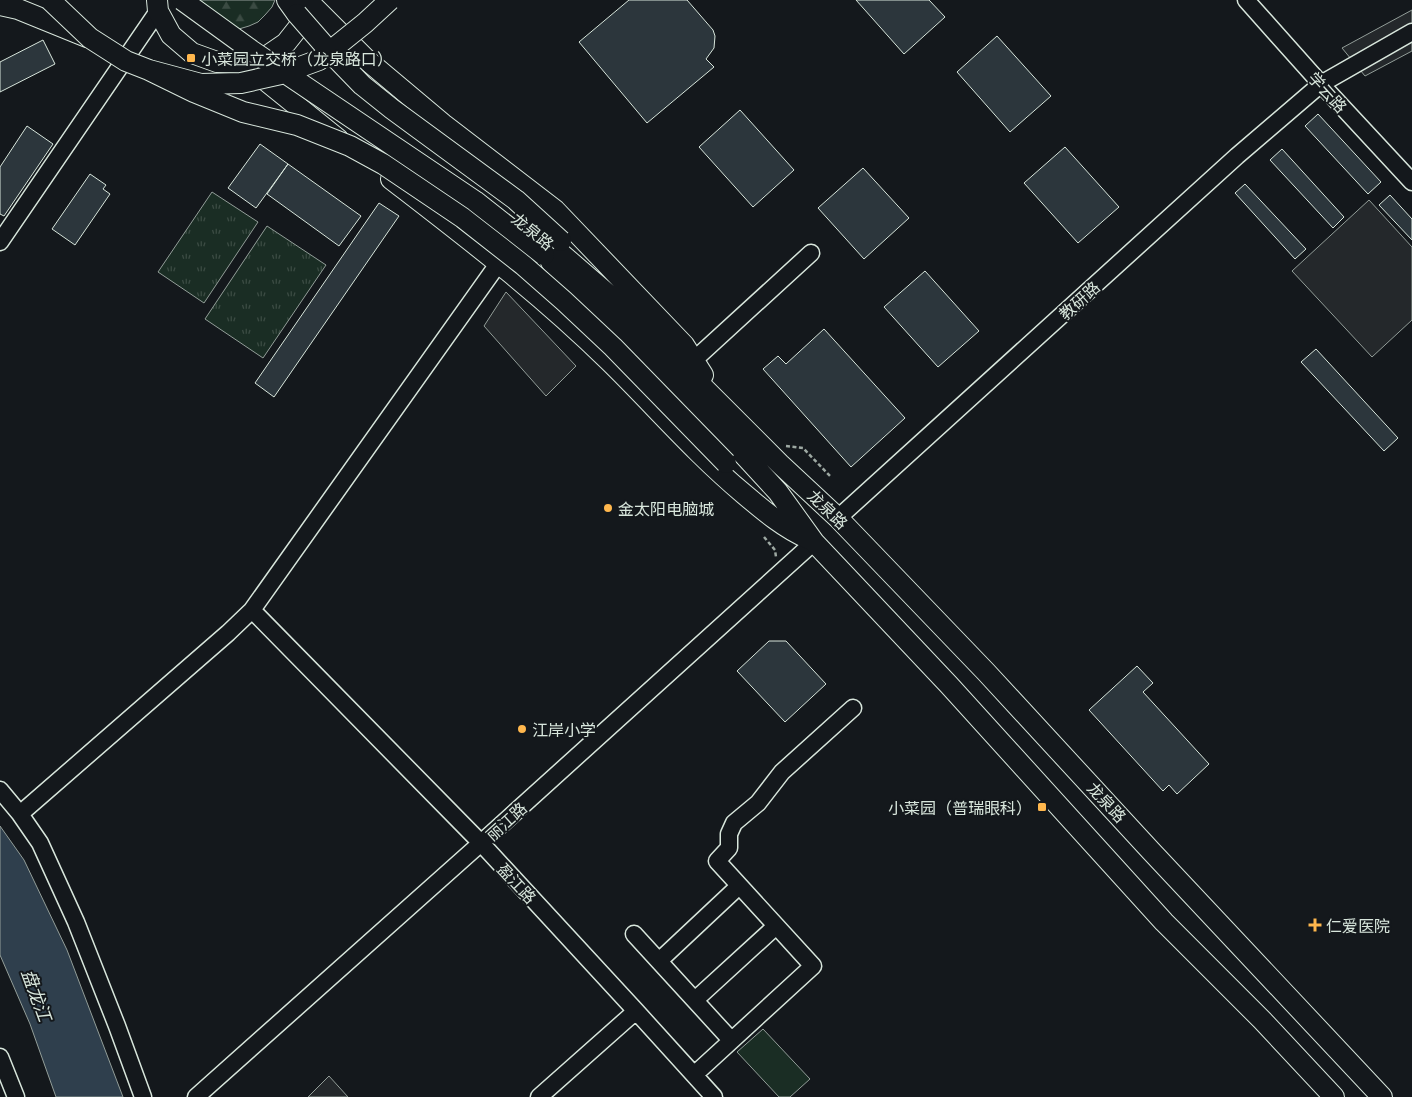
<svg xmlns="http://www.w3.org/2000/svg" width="1412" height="1097" font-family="'Exo 2','Noto Sans SC',sans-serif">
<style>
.forest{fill:url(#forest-firs);stroke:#939e99}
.park{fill:url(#park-tufts);stroke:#939e99}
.pitch{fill:#1a2d24;stroke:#939e99}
.parking{fill:#24282b;stroke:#939e99}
.water{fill:#2f3f4d;stroke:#939e99}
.building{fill:#2c363c;stroke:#d8e6dc}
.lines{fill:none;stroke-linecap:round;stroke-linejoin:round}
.minor-casing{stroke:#d8e6dc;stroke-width:19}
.major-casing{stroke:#d8e6dc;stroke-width:22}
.path{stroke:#9da8a2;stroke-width:2.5;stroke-dasharray:4 2.5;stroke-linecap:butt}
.minor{stroke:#14181c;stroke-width:16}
.major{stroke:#14181c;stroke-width:20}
.major-bridge-casing{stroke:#d8e6dc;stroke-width:22;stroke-linecap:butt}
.major-bridge{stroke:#14181c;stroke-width:20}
.poi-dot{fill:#ffb74d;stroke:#14181c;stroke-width:2}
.labels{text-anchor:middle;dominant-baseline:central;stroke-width:4;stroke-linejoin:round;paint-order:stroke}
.poi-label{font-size:16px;fill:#d8e6dc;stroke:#14181c;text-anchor:start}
.street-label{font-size:16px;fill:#d8e6dc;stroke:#14181c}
.water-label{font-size:18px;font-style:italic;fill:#d8e6dc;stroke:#14181c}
</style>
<defs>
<pattern id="forest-firs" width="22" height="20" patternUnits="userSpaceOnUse" patternTransform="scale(1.25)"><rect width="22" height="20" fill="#1a2d24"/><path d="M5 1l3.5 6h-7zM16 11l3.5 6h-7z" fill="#3b4b43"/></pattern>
<pattern id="park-tufts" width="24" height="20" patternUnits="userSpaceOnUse" patternTransform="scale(1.25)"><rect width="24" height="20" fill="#1a2d24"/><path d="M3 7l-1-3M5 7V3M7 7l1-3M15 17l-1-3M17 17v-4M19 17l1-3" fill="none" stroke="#3b4b43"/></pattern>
</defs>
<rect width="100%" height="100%" fill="#14181c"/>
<!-- forest -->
<path class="forest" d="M192,0H275L272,7L265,15L258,22L249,26L239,29H229Z"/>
<!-- park -->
<path class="park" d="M212,192L258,222L204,303L158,272Z
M267,226L326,265L263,358L205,319Z"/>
<!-- pitch -->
<path class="pitch" d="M763,1029L810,1079L790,1097H779L737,1052Z"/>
<!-- parking -->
<path class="parking" d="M1412,10V51L1365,76L1342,48Z
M1369,200L1412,247V320L1372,357L1292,271Z
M506,292L576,366L546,396L484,326Z
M329,1076L348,1097H308Z"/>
<!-- water -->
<path class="water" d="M0,826L24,860L67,950L123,1097H56L30,1024L0,955Z"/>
<!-- building -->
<path class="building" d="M629,0H687L713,30L715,36L714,48L706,59L714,67L647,123L579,42Z
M856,0H929L945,17L904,54Z
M997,36L1051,96L1010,132L957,72Z
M43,40L55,64L0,92V62Z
M740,110L794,170L753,207L699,147Z
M1318,114L1381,182L1368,194L1305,126Z
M27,126L53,144L4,216L0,214V167Z
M260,144L288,164L256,208L228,188Z
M1065,147L1119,207L1078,243L1024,183Z
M1282,149L1344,217L1333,228L1270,160Z
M288,164L361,216L339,246L267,194Z
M863,168L909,218L864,259L818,208Z
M90,174L106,185L103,189L110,194L75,245L52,229Z
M1245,184L1306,249L1295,259L1235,193Z
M1390,195L1412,219V240L1379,205Z
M379,203L399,216L274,397L255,383Z
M925,271L979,331L938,367L884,307Z
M824,329L905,418L851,467L763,369L778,356L786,364Z
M1316,349L1398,438L1384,451L1301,362Z
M769,641H786L826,684L785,722L737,671Z
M1137,666L1153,683L1143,692L1209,764L1177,794L1169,785L1163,791L1089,710Z"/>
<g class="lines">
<!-- minor casing -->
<g class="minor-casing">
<path id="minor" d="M1246,0L1321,84L1412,182
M0,242L158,11
M694,360L811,253
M838,518L1237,156L1321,84L1412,32
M252,610L481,843L636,1011L714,1097
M0,790L20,814L40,843L76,922L117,1026L143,1097
M20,814L228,633L252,610L498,264
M634,934L731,1040
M659,961L739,886
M695,1000L776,926
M0,1057L16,1097
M694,1075L813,966L717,861L729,848V834L734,823L758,803L782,772L853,708
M196,1097L481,843L814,542
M539,1097L636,1011"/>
</g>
<!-- major casing -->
<g class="major-casing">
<path id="major" d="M157,0L158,11L171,35L192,53L217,62L244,63L267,56L286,43L301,24L308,6
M287,0L297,14
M309,2L368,61L443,124L555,210L684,345L703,375
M0,5L18,9L87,37
M244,63L338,139
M391,179C466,237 541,294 609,361C654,405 695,453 744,494C764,511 784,528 809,539
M551,245L624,308L780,464L838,518L986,672L1151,851L1382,1097
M551,262L633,340L720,429L778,492L814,542L949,685L1164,922L1262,1020L1334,1097"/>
</g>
<!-- path -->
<path class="path" d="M786,446L803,448L830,476
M764,537L775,550L776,557"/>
<!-- minor -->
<use href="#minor" class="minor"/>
<!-- major -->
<use href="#major" class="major"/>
<!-- major-bridge casing -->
<g class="major-bridge-casing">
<path id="major-bridge" d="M50,0L90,38L126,61L149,70L201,84L241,83L281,74L319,60L365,23L390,0
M182,0L251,50L475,201L544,255
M297,14L331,53L362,85L392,109L516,200L561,241
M149,70L194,92L243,112L297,125L350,146L383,164L463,218L523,265L564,301L613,347L726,463"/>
</g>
<!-- major-bridge -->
<use href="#major-bridge" class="major-bridge"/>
</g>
<!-- markers -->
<g class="poi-dot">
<rect x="186" y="53" width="10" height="10" rx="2.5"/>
<circle cx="608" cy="508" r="5"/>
<circle cx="522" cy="729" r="5"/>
<rect x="1037" y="802" width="10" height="10" rx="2.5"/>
<path d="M1312.5 917.5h5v5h5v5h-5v5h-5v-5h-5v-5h5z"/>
</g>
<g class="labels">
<!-- poi labels -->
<g class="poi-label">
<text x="201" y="58">小菜园立交桥（龙泉路口）</text>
<text x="618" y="508">金太阳电脑城</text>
<text x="532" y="729">江岸小学</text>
<text x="1032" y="807" text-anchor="end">小菜园（普瑞眼科）</text>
<text x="1326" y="925">仁爱医院</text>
</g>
<!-- street labels -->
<g class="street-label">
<text transform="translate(1328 92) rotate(48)">学云路</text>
<text transform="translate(533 231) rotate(39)">龙泉路</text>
<text transform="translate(1079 300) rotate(-42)">教研路</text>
<text transform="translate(828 509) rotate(44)">龙泉路</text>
<text transform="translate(1107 802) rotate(47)">龙泉路</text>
<text transform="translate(506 821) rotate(-42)">丽江路</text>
<text transform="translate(517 883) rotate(47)">盈江路</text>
</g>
<!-- water labels -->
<g class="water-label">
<text transform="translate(37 995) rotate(70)">盘龙江</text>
</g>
</g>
</svg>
